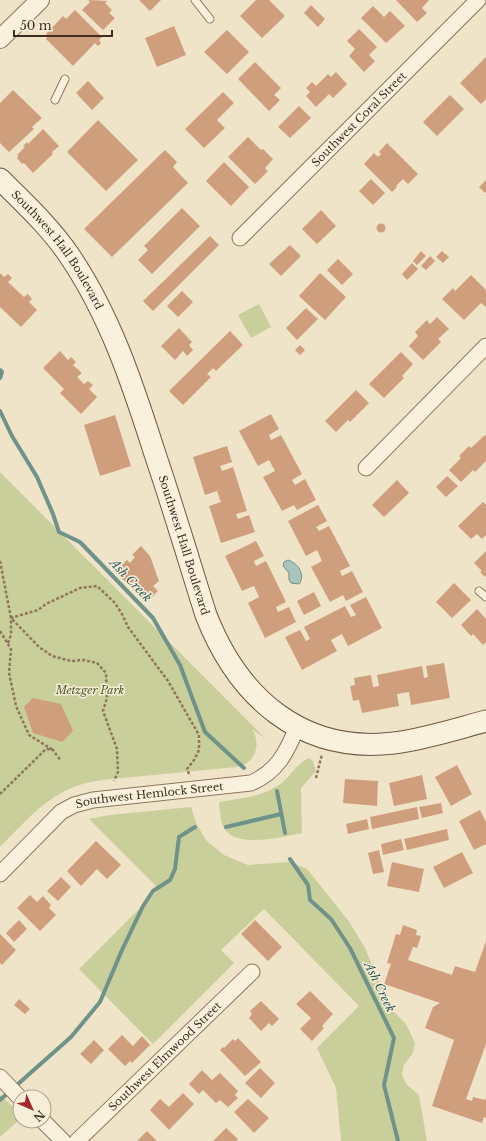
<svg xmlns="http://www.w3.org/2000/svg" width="486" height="1141" font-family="'Libre Baskerville',serif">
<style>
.green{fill:#c9cf9b}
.water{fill:#a9c4bc;stroke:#6f938a}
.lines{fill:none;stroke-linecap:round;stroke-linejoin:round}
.stream{stroke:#6f938a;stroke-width:4}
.building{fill:#cf9f7d}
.service-casing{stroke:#8d765c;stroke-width:9}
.minor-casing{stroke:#8d765c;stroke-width:17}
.tertiary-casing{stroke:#8d765c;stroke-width:20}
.secondary-casing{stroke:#6f573f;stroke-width:23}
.path{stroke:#8d765c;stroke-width:2.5;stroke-dasharray:3 2;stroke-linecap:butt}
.service{stroke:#faf1dc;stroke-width:7}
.minor{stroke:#faf1dc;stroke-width:15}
.tertiary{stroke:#faf1dc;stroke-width:18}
.secondary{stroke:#faf1dc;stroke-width:21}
.labels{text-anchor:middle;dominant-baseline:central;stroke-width:3;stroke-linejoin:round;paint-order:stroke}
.street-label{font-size:11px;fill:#3d2e20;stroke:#f7eed8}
.park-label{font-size:11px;font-style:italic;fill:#4d5a26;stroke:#f7eed8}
.water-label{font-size:12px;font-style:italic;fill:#2f5d5a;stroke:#f7eed8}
</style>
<rect width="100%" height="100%" fill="#f0e4c8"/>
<!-- green -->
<path class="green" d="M259,304L271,327L251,338L238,315Z
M0,472L266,739L252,729C262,745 255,764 236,767L102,780C54,786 32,815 0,847Z
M309,758L313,761L316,771L301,788L302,833C283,837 241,847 227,832C220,825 220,811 219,802C242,798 265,797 284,781C292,773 298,763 309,758Z
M191,807L196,823L206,840L224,855L248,865L290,862L307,869L348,920L364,946L378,978L385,998L394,1012L406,1024L415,1043L413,1052L410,1057L404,1065L402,1074L406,1084L419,1095L427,1141H341L336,1088L317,1048L359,1006L264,909L221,950L234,963L153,1044L79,969L159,889L89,819L110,815Z
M0,1095L20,1113V1119L0,1137Z"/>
<!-- water -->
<path class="water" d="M288,560C298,563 306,575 299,584L291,583L289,580V573L283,566L284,562Z"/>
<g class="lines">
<!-- stream -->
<path class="stream" d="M0,370L2,372L0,378
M0,411L12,436L37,477L53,514L59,532L80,542L153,618L180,665L205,732L244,768
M277,791L285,833
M226,827L281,814
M290,859L308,885L310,900L331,919L350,948L394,1038L384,1085L398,1141
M0,1100L71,1037L100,1002L122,950L143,906L153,891L170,880L175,869L179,837L195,827"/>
</g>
<!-- building -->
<path class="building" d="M88,0L108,1L105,3L112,10L109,13L115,18L103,30L82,10L90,2Z
M139,0H161L150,11Z
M256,0H269L285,16L262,38L240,16Z
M396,0H429L422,8L427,13L417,22Z
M311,5L325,19L318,27L304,13Z
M373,6L384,17L390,11L405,26L386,43L361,18Z
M75,10L102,37L99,40L101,43L98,46L95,43L73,66L46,39L48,36L46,34L63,16L66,19Z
M174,26L186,55L157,67L145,38Z
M359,29L377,47L369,55L375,61L364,72L349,56L355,49L347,41Z
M227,30L249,52L227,74L204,52Z
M486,57V99L481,104L460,83Z
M255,62L281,88L274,95L280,100L269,111L238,79Z
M336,72L347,84L333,98L329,94L316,107L306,96L310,92L306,88L312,82L316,86L328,74L331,77Z
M88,81L104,98L92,110L76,93Z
M13,90L42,118L32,127L34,129L9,152L0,143V103Z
M223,92L234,103L217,120L225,128L204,148L185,129Z
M450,95L464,109L437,136L423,122Z
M299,106L311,118L290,138L278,127Z
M98,120L138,160L106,191L67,152Z
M43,129L59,146L52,152L53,154L33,173L24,163L22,164L17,158L18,156L17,155L25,147L23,146L27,142L28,144Z
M248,137L261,150L263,149L273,159L265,168L268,171L255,184L228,157Z
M387,143L418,174L408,184L403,179L396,186L397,187L392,192L364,164L374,153L378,157L381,154L379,152Z
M165,150L177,162L173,167L188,183L112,257L84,229Z
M224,162L249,187L231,206L206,181Z
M371,179L385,193L373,205L359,191Z
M486,180V192L485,193L479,187Z
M182,208L200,226L152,274L138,260L148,250L144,246Z
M321,210L336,226L317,244L302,229Z
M376.5 228a4.5 4.5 0 1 1 9 0a4.5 4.5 0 1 1-9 0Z
M210,236L219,245L153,311L143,301Z
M290,245L301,256L281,276L269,264Z
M421,251L426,256L417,265L413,261Z
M442,251L449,257L443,263L436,257Z
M430,256L435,261L426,270L421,266Z
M338,259L353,274L342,285L327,270Z
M412,263L418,269L407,280L402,274Z
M0,273L4,277L8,274L12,278L8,282L24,297L28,294L32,299L29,302L37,310L21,327L0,307Z
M320,273L346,297L325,320L299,296Z
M471,275L486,290V307L481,303L464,320L442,299L453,288L455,291Z
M182,291L193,302L178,317L167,306Z
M306,308L318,319L297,340L286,328Z
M437,317L449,329L438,339L441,342L423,360L409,346L418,336L415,332L427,320L430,324Z
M179,328L192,342L189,345L193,350L187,356L183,351L175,360L161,346Z
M230,331L243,345L216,371L213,368L207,374L211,377L183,405L169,391Z
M300,345L305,350L300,355L295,350Z
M60,351L68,360L71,357L76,362L73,365L82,373L77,377L84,384L88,381L93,385L89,389L97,397L81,414L60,393L64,389L43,368Z
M401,352L413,364L402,376L404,378L384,398L369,384Z
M356,390L369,403L350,422L348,420L336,432L325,421Z
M271,414L279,429L269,435L271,440L281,435L302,474L292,480L295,485L305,479L316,500L297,510L294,505L282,511L263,477L275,471L269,460L258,466L239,431Z
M115,415L131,466L100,476L84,425Z
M485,435L486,436V461L475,472L473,470L461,482L449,470L461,458L459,456L469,446L471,448Z
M227,446L232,462L220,466L222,471L233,467L247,511L236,514L238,519L249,515L255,532L221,543L209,506L221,502L217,491L205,495L193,457Z
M447,476L458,486L446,497L436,487Z
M397,480L409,493L384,517L372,505Z
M483,502L486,505V535L482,539L477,534L471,539L458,526Z
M318,505L327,521L316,527L319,531L329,526L350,566L340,571L342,576L352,571L363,592L346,601L343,595L330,602L311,567L322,561L317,550L306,556L288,521Z
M256,541L264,556L254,561L256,566L266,561L286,602L276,607L278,612L289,607L296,622L265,638L248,603L259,597L254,586L242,591L225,556Z
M141,546L150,556L159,581L153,586L158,591L147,602L115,572L127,560L130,563L135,557L132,555Z
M486,551V576L485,577L480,572L482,571L474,563Z
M454,583L471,600L452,618L436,602Z
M314,592L321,606L304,615L297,601Z
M366,597L382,628L348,646L342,634L331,640L337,651L302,670L285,637L300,630L306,641L310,639L304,627L345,606L351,617L356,615L350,605Z
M477,609L486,619V642L483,645L473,634L471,636L461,625Z
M444,663L450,698L411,705L409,692L397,694L399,706L362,713L359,700L353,701L350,686L355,685L354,678L371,675L373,687L379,686L377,675L422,666L424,678L428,677L426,666Z
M33,698L61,704L73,731L62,742L33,733L24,707Z
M457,765L472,794L451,806L435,777Z
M422,775L427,799L394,806L389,783Z
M345,779L378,781L377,806L343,803Z
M441,803L443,813L422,818L419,807Z
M417,807L419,819L372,829L370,817Z
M480,810L486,822V844L474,850L459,821Z
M367,819L369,829L348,834L346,824Z
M447,829L449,840L407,850L404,839Z
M401,839L404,850L383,855L381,844Z
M96,841L121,865L107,879L97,869L81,886L67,871Z
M379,850L384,872L373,874L368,853Z
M462,852L473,873L444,888L433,867Z
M392,862L424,869L419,892L387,886Z
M61,877L71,887L58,901L47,891Z
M30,895L37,902L43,896L51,905L49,908L56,915L40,931L17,908Z
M19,920L27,929L14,942L6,933Z
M255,920L282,947L268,961L241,934Z
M403,925L417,930L416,935L421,936L417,948L413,947L408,960L452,975L455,966L475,972L486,941V1044L466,1099L472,1101L473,1097L485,1100L486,1097V1118L484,1117L482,1123L432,1106L454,1040L425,1028L433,1007L440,1003L384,984L391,964L387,963L396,934L400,935Z
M0,934L16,950L2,965L0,963Z
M310,991L333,1014L322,1026L324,1028L312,1041L300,1029L311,1018L296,1004Z
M19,999L30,1009L25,1014L14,1005Z
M261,1001L279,1019L272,1026L269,1023L261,1031L249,1018L252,1014L250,1011Z
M122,1035L133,1046L142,1036L150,1045L132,1063L130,1061L125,1066L108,1049Z
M238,1038L261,1062L245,1076L220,1050L223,1047L224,1048L233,1039L235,1041Z
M94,1040L104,1050L91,1064L80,1054Z
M260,1068L275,1083L261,1098L245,1083Z
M202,1070L212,1080L220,1073L238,1091L235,1095L238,1098L228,1107L220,1100L216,1103L203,1090L199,1094L189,1084Z
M183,1093L194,1104L169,1130L150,1110L160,1099L169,1107Z
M248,1099L269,1118L254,1133L234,1112Z
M226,1128L238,1139L236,1141H213Z
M147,1131L157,1141H137Z"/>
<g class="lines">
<!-- service casing -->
<g class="service-casing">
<path id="service" d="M195,0L210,19
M55,100L65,79
M479,591L486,597"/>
</g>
<!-- minor casing -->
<g class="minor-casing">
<g id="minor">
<path id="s1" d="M240,238L478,0"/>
<path d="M366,468L486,346"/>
<path id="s2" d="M0,874L61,812L74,805L93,800L251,783C277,772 287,752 297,727"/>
<path d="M0,1077L20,1098"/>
<path d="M43,1121L63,1141"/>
<path id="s3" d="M77,1141L252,972"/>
</g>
</g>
<!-- tertiary casing -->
<g class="tertiary-casing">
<path id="tertiary" d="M0,39L40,0"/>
</g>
<!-- secondary casing -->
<g class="secondary-casing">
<g id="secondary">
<path id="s4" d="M0,179C24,203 50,227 69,255C110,315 133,385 155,454C173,507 189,561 206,615C238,697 301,754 394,743C425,739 456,729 486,721"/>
</g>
</g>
<!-- path -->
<path class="path" d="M0,561L11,618L39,647L52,656L71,661L84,660L97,663L106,673L107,698L103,711L117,749L118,772L114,781
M0,631L11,649L9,673L16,706L29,735L53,750
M8,643L11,635V618L38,610L46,604L80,588L97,586L115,603L122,614L128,627L168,681L199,735V750L194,760L187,769L190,776
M316,778L322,754
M0,794L46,749L53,750L61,761"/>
<!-- service -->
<use href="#service" class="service"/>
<!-- minor -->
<use href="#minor" class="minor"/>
<!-- tertiary -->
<use href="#tertiary" class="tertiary"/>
<!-- secondary -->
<use href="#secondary" class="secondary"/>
</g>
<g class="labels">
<!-- street labels -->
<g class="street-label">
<text stroke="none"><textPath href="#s1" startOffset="168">Southwest Coral Street</textPath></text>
<text stroke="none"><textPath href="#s4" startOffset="92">Southwest Hall Boulevard</textPath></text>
<text stroke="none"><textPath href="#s4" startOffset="416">Southwest Hall Boulevard</textPath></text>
<text stroke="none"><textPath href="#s2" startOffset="178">Southwest Hemlock Street</textPath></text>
<text stroke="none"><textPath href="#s3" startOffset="122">Southwest Elmwood Street</textPath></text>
</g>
<!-- park labels -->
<g class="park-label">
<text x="90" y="690">Metzger Park</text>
</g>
<!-- water labels -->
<g class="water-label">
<text transform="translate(131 580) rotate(46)">Ash Creek</text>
<text transform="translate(380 987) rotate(64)">Ash Creek</text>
</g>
</g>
<!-- north arrow -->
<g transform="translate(32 1109) rotate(135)"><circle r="19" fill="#f7eed8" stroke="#ada18e"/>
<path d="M0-3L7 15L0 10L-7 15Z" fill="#9e2a2b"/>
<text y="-6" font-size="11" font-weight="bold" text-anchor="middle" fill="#3d2e20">N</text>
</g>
<!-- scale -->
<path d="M14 30v6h98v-6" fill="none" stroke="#3d2e20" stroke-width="2"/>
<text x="20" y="30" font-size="12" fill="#3d2e20" stroke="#f7eed8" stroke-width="3" paint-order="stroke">50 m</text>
</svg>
